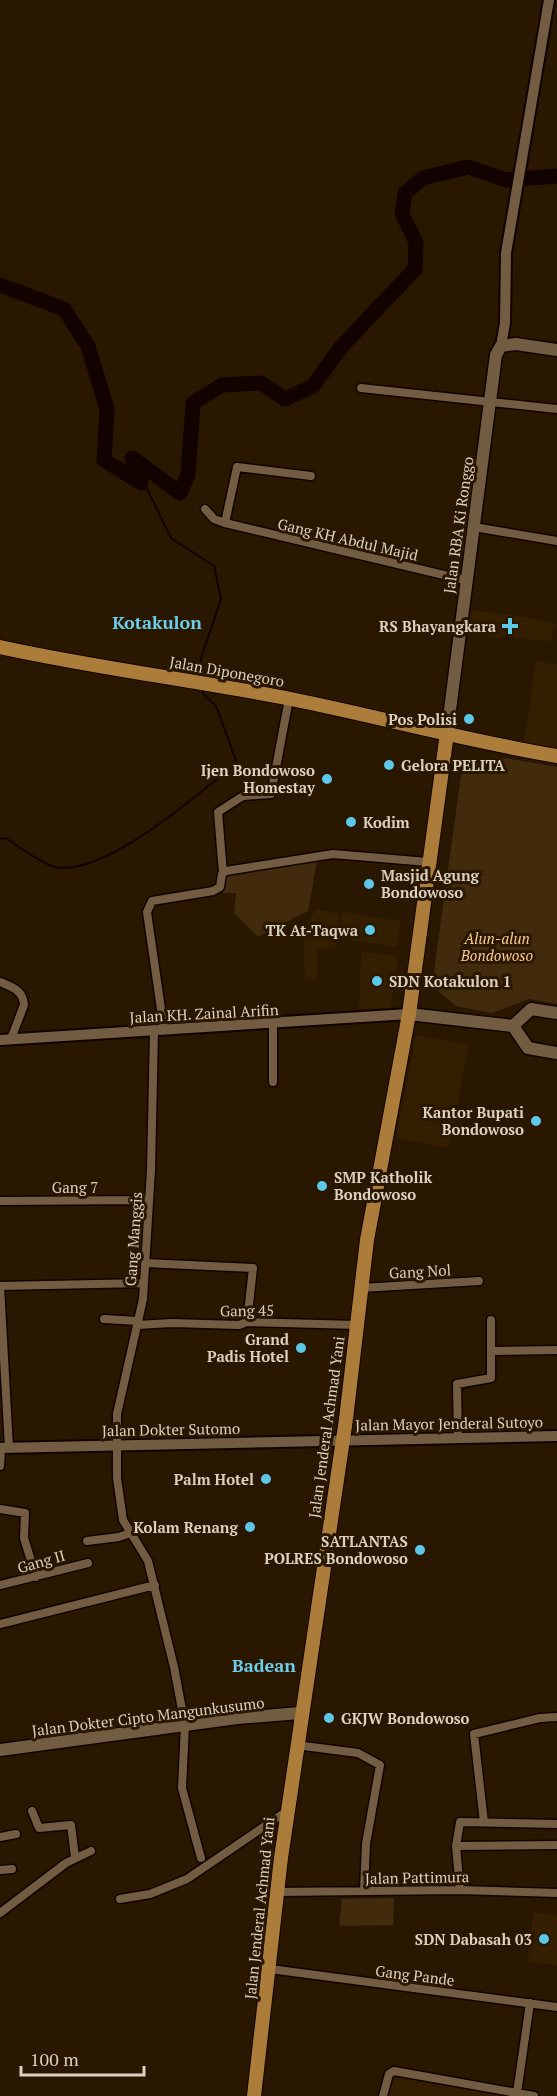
<svg xmlns="http://www.w3.org/2000/svg" width="557" height="2096" font-family="'PT Serif',serif">
<style>
.built{fill:#341e00}
.green{fill:#412b0c}
.lines{fill:none;stroke-linecap:round;stroke-linejoin:round}
.stream{stroke:#120300;stroke-width:2}
.river{stroke:#120300;stroke-width:15}
.minor-casing{stroke:#110300;stroke-width:11}
.tertiary-casing{stroke:#110300;stroke-width:14}
.secondary-casing{stroke:#110300;stroke-width:15}
.primary-casing{stroke:#110300;stroke-width:16}
.minor{stroke:#725c42;stroke-width:8}
.tertiary{stroke:#725c42;stroke-width:10}
.secondary{stroke:#725c42;stroke-width:12}
.primary{stroke:#ac7c3a;stroke-width:14}
.poi-dot{fill:#5dc7e8;stroke:#291700;stroke-width:2}
.labels{text-anchor:middle;dominant-baseline:central;stroke-width:6;stroke-linejoin:round;paint-order:stroke}
.street-label{font-size:15px;fill:#dcd0c1;stroke:#291700}
.poi-label{font-size:15px;font-weight:bold;fill:#dcd0c1;stroke:#291700;text-anchor:end}
.park-label{font-size:15px;font-style:italic;fill:#fdcc91;stroke:#291700}
.quarter-label{font-size:18px;font-weight:bold;fill:#6dcdeb;stroke:#291700}
</style>
<rect width="100%" height="100%" fill="#291700"/>
<!-- built -->
<path class="built" d="M466,609L520,616L557,624L550,642L503,636L498,639L464,627Z
M536,660L557,665V749L524,744Z
M316,909L339,914L335,947L317,950V980L305,981L303,931Z
M342,912L401,921L397,947L338,938Z
M361,952L398,955L391,1008L359,1009Z
M416,1035L469,1045L449,1148L396,1138Z
M533,1912L557,1915V1965L528,1962Z
M392,2075L503,2096H387Z"/>
<!-- green -->
<path class="green" d="M493,756L557,767V1004L529,999L492,1013L456,1006L438,991L433,979L461,775L473,762Z
M317,861L308,911L258,937L234,913L236,893H223L224,877L269,863Z
M394,1898L393,1925L339,1926L342,1899Z"/>
<g class="lines">
<!-- stream -->
<path class="stream" d="M132,458L171,538L214,566L221,599L201,658L202,678
M0,839L6,838C19,847 47,868 62,868C114,869 196,795 237,763L216,706L203,694V687"/>
<!-- river -->
<path class="river" d="M0,285L64,309L88,346L107,409L104,460L141,483L132,458L180,493L188,475L193,403L222,385L261,383L285,399L313,386L342,346L415,269L416,242L402,214L405,193L423,178L468,167L506,180L557,176"/>
<!-- minor casing -->
<g class="minor-casing">
<path id="minor" d="M361,388L557,409
M205,509L214,519L225,523L465,580
M225,523L237,467L311,476
M474,527L557,541
M223,873L218,812L243,796L271,794L289,699
M0,982C12,987 23,990 24,1005L11,1039
M273,1024V1082
M164,1030L147,912L152,901L213,891L220,887L222,874L226,871L333,854L428,862
M154,1031L151,1170L143,1299L117,1414V1478L123,1520L148,1561L174,1667L185,1725L182,1788L201,1858
M0,1201L149,1200
M145,1263L253,1268L247,1322
M361,1288L479,1281
M104,1319L138,1321
M137,1325L172,1323L239,1325L247,1322L357,1325
M491,1351L557,1350
M458,1438L457,1384L491,1378V1320
M9,1448L0,1286L144,1283
M0,1466L1,1448
M0,1509L25,1513L24,1538L36,1577
M87,1541L119,1537L130,1533
M0,1585L88,1563
M0,1624L155,1585
M296,1745L358,1753L380,1765L366,1844L364,1891
M32,1811L39,1828L71,1825L75,1857
M484,1822L474,1734L540,1718L557,1717
M0,1837L16,1834
M456,1846L557,1845
M0,1870L12,1869
M460,1890L456,1846L460,1822L557,1824
M276,1892L460,1890L557,1893
M120,1899L150,1894L187,1879L287,1811
M0,1913L66,1863L91,1851
M270,1969L557,2007
M517,2093L530,2003
M383,2096L389,2074L394,2071L534,2096"/>
</g>
<!-- tertiary casing -->
<g class="tertiary-casing">
<path id="tertiary" d="M501,346L505,323L506,253L549,0
M0,1040L409,1014
M0,1448L557,1436"/>
</g>
<!-- secondary casing -->
<g class="secondary-casing">
<path id="secondary" d="M447,733L496,355L501,346L516,344L557,350
M409,1014L513,1026
M513,1026L528,1048L557,1053
M513,1026L531,1009L557,1013
M0,1750L237,1718L300,1713"/>
</g>
<!-- primary casing -->
<g class="primary-casing">
<path id="primary" d="M0,647C96,668 194,680 291,699C380,717 467,741 557,756
M254,2096L281,1858L346,1419L367,1240L409,1014L447,733"/>
</g>
<!-- minor -->
<use href="#minor" class="minor"/>
<!-- tertiary -->
<use href="#tertiary" class="tertiary"/>
<!-- secondary -->
<use href="#secondary" class="secondary"/>
<!-- primary -->
<use href="#primary" class="primary"/>
</g>
<!-- markers -->
<g class="poi-dot">
<path d="M507 617h6v6h6v6h-6v6h-6v-6h-6v-6h6z"/>
<circle cx="469" cy="719" r="6"/>
<circle cx="389" cy="765" r="6"/>
<circle cx="327" cy="779" r="6"/>
<circle cx="351" cy="822" r="6"/>
<circle cx="369" cy="884" r="6"/>
<circle cx="370" cy="930" r="6"/>
<circle cx="377" cy="981" r="6"/>
<circle cx="536" cy="1121" r="6"/>
<circle cx="322" cy="1186" r="6"/>
<circle cx="301" cy="1348" r="6"/>
<circle cx="266" cy="1479" r="6"/>
<circle cx="250" cy="1527" r="6"/>
<circle cx="420" cy="1550" r="6"/>
<circle cx="329" cy="1718" r="6"/>
<circle cx="544" cy="1939" r="6"/>
</g>
<g class="labels">
<!-- street labels -->
<g class="street-label">
<text transform="translate(458 525) rotate(-82)">Jalan RBA Ki Ronggo</text>
<text transform="translate(348 539) rotate(13)">Gang KH Abdul Majid</text>
<text transform="translate(227 671) rotate(10)">Jalan Diponegoro</text>
<text transform="translate(204 1013) rotate(-3)">Jalan KH. Zainal Arifin</text>
<text x="75" y="1187">Gang 7</text>
<text transform="translate(133 1239) rotate(-86)">Gang Manggis</text>
<text transform="translate(420 1271) rotate(-3)">Gang Nol</text>
<text transform="translate(247 1310) rotate(-1)">Gang 45</text>
<text transform="translate(449 1423) rotate(-1)">Jalan Mayor Jenderal Sutoyo</text>
<text transform="translate(326 1427) rotate(-82)">Jalan Jenderal Achmad Yani</text>
<text transform="translate(171 1429) rotate(-1)">Jalan Dokter Sutomo</text>
<text transform="translate(41 1561) rotate(-16)">Gang II</text>
<text transform="translate(148 1716) rotate(-7)">Jalan Dokter Cipto Mangunkusumo</text>
<text transform="translate(417 1877) rotate(-1)">Jalan Pattimura</text>
<text transform="translate(259 1908) rotate(-84)">Jalan Jenderal Achmad Yani</text>
<text transform="translate(415 1975) rotate(7)">Gang Pande</text>
</g>
<!-- poi labels -->
<g class="poi-label">
<text x="496" y="626">RS Bhayangkara</text>
<text x="457" y="719">Pos Polisi</text>
<text x="401" y="765" text-anchor="start">Gelora PELITA</text>
<text x="315" y="770">Ijen Bondowoso<tspan x="315" dy="17">Homestay</tspan></text>
<text x="363" y="822" text-anchor="start">Kodim</text>
<text x="381" y="875" text-anchor="start">Masjid Agung<tspan x="381" dy="17">Bondowoso</tspan></text>
<text x="358" y="930">TK At-Taqwa</text>
<text x="389" y="981" text-anchor="start">SDN Kotakulon 1</text>
<text x="524" y="1112">Kantor Bupati<tspan x="524" dy="17">Bondowoso</tspan></text>
<text x="334" y="1177" text-anchor="start">SMP Katholik<tspan x="334" dy="17">Bondowoso</tspan></text>
<text x="289" y="1339">Grand<tspan x="289" dy="17">Padis Hotel</tspan></text>
<text x="254" y="1479">Palm Hotel</text>
<text x="238" y="1527">Kolam Renang</text>
<text x="408" y="1541">SATLANTAS<tspan x="408" dy="17">POLRES Bondowoso</tspan></text>
<text x="341" y="1718" text-anchor="start">GKJW Bondowoso</text>
<text x="532" y="1939">SDN Dabasah 03</text>
</g>
<!-- park labels -->
<g class="park-label">
<text x="497" y="938">Alun-alun<tspan x="497" dy="17">Bondowoso</tspan></text>
</g>
<!-- quarter labels -->
<g class="quarter-label">
<text x="157" y="622">Kotakulon</text>
<text x="264" y="1665">Badean</text>
</g>
</g>
<!-- scale -->
<path d="M21 2066v9h123v-9" fill="none" stroke="#dcd0c1" stroke-width="3"/>
<text x="30" y="2066" font-size="18" fill="#dcd0c1" stroke="#291700" stroke-width="4.5" paint-order="stroke">100 m</text>
</svg>
